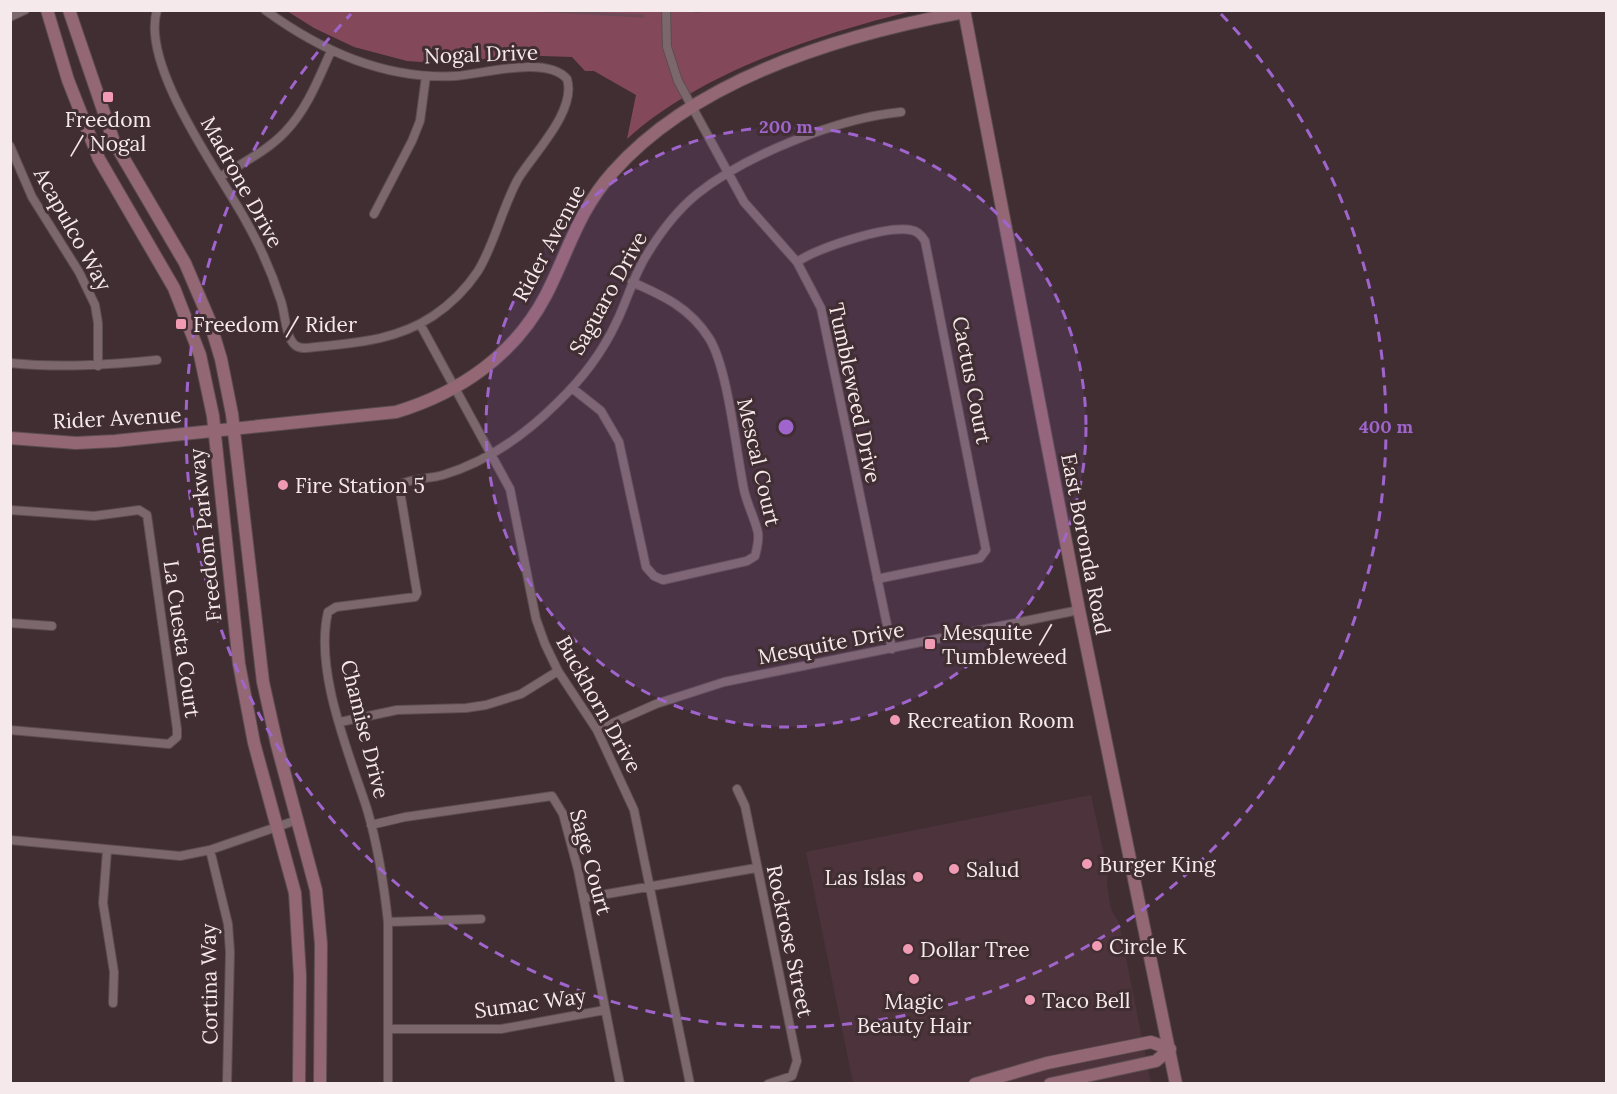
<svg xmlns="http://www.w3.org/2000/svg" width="1617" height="1094" font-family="Lora,serif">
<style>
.built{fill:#4d343c}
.green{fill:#83495b}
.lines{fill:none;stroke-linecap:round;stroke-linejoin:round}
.stream{stroke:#6e4857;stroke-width:3}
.street-casing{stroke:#5c4d51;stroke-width:10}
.secondary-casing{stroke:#5c4d51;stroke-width:14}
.street{stroke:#7c676c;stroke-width:8}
.secondary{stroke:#946774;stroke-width:12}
.ring{fill:none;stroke:#a065cc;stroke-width:3;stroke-dasharray:10 8}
.poi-dot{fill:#f19ab3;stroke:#402e33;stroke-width:2}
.labels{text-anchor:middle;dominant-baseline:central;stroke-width:6;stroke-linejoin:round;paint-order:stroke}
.street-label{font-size:21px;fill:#f6e9ec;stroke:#402e33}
.poi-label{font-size:21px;fill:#f6e9ec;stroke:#402e33;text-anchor:start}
.centre{fill:#a065cc;stroke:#402e33;stroke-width:3}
.ring-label{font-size:18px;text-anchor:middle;font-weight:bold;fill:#a065cc;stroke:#402e33;stroke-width:6;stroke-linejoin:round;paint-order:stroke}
</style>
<rect width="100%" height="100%" fill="#402e33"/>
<!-- built -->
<path class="built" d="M1091,795L1108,873L1107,884L1111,909L1119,923L1151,1083H853L806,852Z"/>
<!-- green -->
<path class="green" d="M287,11H912C816,35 701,72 627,139L636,95L594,71H585L572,57L513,55L450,64L407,61L354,47L314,28Z"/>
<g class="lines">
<!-- stream -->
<path class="stream" d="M526,10L643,16
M696,12L704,10"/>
<!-- street casing -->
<g class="street-casing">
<path id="street" d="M157,10C140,66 220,173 246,221C260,246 272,273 281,301C285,313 285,330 291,340C295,347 299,348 306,348C351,343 394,342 433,316C451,304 466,289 478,271C495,243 502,208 518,179C533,154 577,111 567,79C547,55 483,74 456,76C386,80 321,51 265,10
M666,10L667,47L678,81L744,202L797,262L821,308L892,649
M10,17L25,10
M10,146L32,197L79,272L95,305L98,323V366
M220,177C242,163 267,151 285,132C307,109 318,80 331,51
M374,214L412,141L420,121L426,76
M797,262C818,248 886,225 911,230C918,231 922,236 925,241L986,550L980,558L877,579
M420,324L510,489L536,619L545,644L558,671L597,730L634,810L690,1084
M10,363C60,368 107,365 157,360
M572,388L601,411L619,442L646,567L654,576L663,580L747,561L755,556C757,548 759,542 758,533C755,519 747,504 744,490C736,451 728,368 709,338C690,308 664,296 632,282
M10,510L94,516L139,510L147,515L177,729V737L169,744L10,730
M10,623L52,626
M340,722L397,710L466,708L486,705L521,694L558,671
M597,730L656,704L724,682L1079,610
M737,789L745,806L797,1061L792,1076L768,1084
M371,825L405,817L552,796L563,814L578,870L620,1084
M10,840L180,856L210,850L297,820
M210,850L228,924L230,952L227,1084
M107,851L103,903L114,972L113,1003
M584,898L756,868
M388,922L481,919
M388,1029H501L605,1010
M388,1084V922C384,885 378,846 367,809C349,753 314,671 328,612L336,607L415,597L417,593L399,485C411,478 429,479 443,475C486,462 525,435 557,403C580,381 602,353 616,323C626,303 632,281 643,261C657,237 675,212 697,194C746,155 838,118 901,112"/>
</g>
<!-- secondary casing -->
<g class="secondary-casing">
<path id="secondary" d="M47,10L68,80L99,159L174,288L200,355L213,416L239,664L254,743L295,893L300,976L299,1084
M69,10L114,142L185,263L209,319L221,359L232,414L263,682L277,745L316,890L321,944L320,1084
M964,10L1079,610L1176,1084
M10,438L76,443L115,441L396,412C459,393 515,355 546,295C569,250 578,211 613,172C696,78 845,34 964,12
M975,1084L1047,1063L1151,1042L1170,1049
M1050,1084L1156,1061L1170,1049"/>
</g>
<!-- street -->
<use href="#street" class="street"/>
<!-- secondary -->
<use href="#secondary" class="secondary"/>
</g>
<!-- distance rings -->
<circle cx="786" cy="427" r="300" fill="#a065cc" fill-opacity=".12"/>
<g class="ring">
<circle cx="786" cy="427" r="300"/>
<path d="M1221 14A600 600 0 1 1 351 14"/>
</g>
<!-- markers -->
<g class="poi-dot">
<rect x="102" y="91" width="12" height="12" rx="3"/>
<rect x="175" y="318" width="12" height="12" rx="3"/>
<circle cx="283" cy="485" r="6"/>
<rect x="924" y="638" width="12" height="12" rx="3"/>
<circle cx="895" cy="720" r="6"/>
<circle cx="1087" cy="864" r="6"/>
<circle cx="954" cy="869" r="6"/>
<circle cx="918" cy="877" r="6"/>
<circle cx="1097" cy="946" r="6"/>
<circle cx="908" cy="949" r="6"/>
<circle cx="914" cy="979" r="6"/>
<circle cx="1030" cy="1000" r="6"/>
</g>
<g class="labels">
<!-- street labels -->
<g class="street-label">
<text transform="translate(481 54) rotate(-2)">Nogal Drive</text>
<text transform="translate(242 182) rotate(61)">Madrone Drive</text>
<text transform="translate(73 229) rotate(61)">Acapulco Way</text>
<text transform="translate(549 243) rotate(-62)">Rider Avenue</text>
<text transform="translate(608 293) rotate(-61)">Saguaro Drive</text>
<text transform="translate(972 380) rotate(79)">Cactus Court</text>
<text transform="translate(855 393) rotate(78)">Tumbleweed Drive</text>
<text transform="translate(117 418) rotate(-3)">Rider Avenue</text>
<text transform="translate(759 462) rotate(77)">Mescal Court</text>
<text transform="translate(205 535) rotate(-96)">Freedom Parkway</text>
<text transform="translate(1086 544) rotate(79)">East Boronda Road</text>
<text transform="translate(182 639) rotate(82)">La Cuesta Court</text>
<text transform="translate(831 643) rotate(-11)">Mesquite Drive</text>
<text transform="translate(599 704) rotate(61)">Buckhorn Drive</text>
<text transform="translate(365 729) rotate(76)">Chamise Drive</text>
<text transform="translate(591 862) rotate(75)">Sage Court</text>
<text transform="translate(790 941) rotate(78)">Rockrose Street</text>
<text transform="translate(209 984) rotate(-91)">Cortina Way</text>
<text transform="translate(530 1003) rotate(-8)">Sumac Way</text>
</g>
<!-- poi labels -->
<g class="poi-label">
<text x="108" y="119" text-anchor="middle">Freedom<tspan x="108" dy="24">/ Nogal</tspan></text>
<text x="193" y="324">Freedom / Rider</text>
<text x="295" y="485">Fire Station 5</text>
<text x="942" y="632">Mesquite /<tspan x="942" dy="24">Tumbleweed</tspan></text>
<text x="907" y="720">Recreation Room</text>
<text x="1099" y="864">Burger King</text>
<text x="966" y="869">Salud</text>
<text x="906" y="877" text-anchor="end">Las Islas</text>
<text x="1109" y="946">Circle K</text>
<text x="920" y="949">Dollar Tree</text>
<text x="1042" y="1000">Taco Bell</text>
<text x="914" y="1001" text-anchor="middle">Magic<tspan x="914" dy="24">Beauty Hair</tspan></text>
</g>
</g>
<circle cx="786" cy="427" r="9" class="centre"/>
<g class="ring-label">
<text x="786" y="133">200 m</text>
<text x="1386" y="433">400 m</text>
</g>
<!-- border -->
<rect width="1617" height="1094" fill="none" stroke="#f6e9ec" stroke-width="24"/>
</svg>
